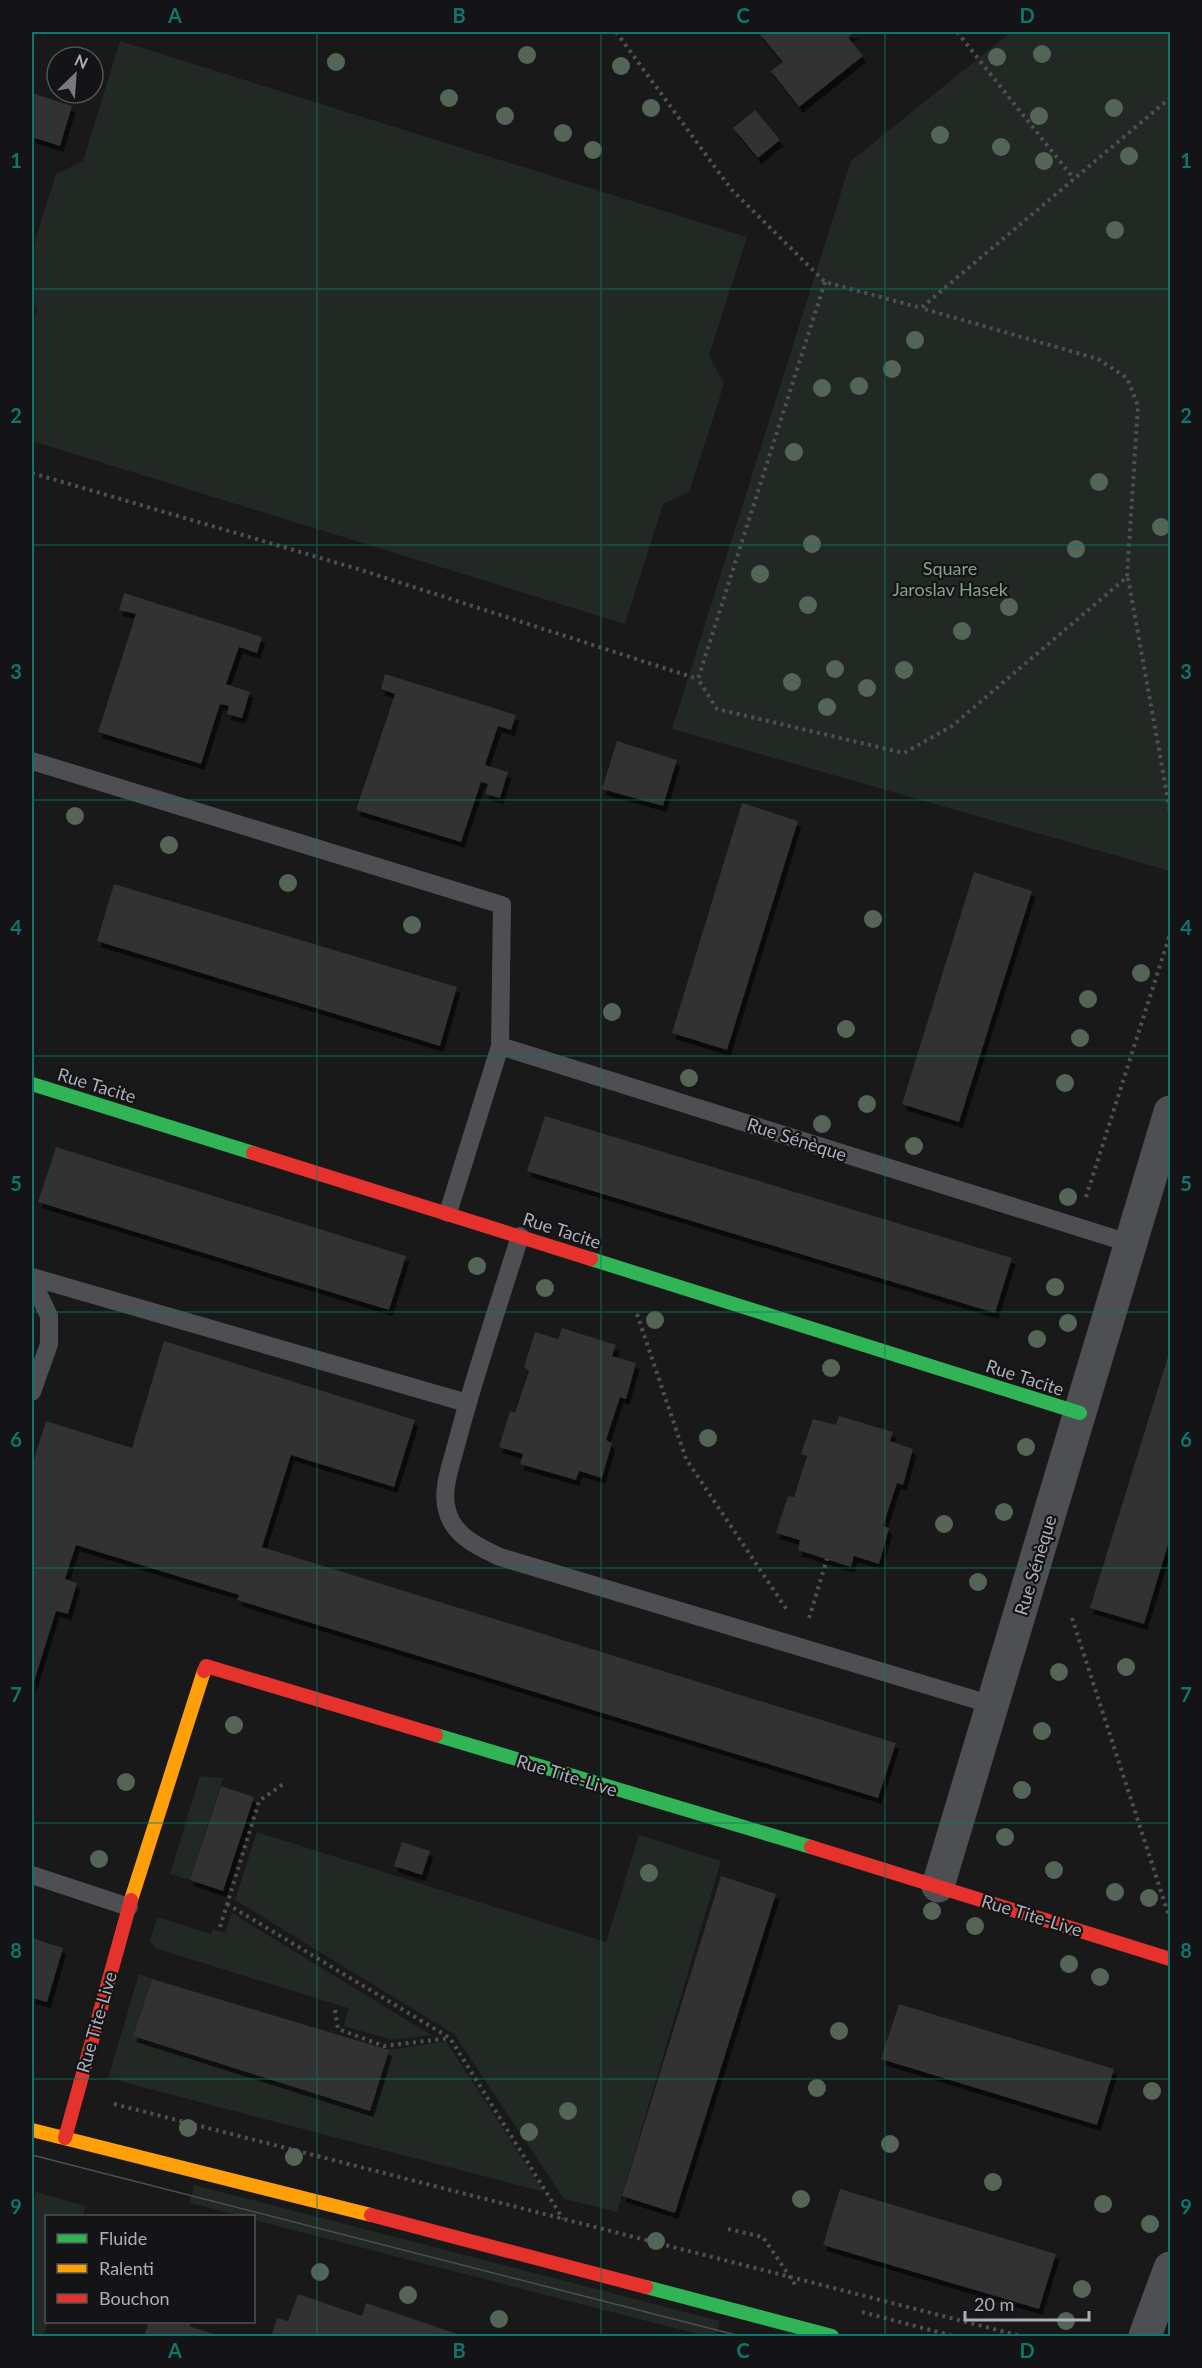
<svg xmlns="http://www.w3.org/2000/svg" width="1202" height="2368" font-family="Lato,sans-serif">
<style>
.green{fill:#222823}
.building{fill:#313132;filter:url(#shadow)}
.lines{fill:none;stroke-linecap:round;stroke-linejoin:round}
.path{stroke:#4f5053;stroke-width:4;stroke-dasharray:3 4.5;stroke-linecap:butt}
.lane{stroke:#4e4f52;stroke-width:18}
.street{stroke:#4e4f52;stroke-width:33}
.fast{stroke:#30b455;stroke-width:14}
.slow{stroke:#ff9f0a;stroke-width:14}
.jam{stroke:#e5322d;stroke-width:14}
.tram{stroke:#4e4f52;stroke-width:1.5}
.tree{fill:#546557}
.grid{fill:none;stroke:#0f766e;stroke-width:1.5;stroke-opacity:0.55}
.labels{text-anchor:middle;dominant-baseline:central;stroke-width:4.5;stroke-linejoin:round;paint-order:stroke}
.park-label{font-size:18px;fill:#84a389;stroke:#141315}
.street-label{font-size:18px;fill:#acaeb9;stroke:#141315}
.neatline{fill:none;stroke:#0f766e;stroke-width:2}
.grid-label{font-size:20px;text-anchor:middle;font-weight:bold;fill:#0f766e}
</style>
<defs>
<filter id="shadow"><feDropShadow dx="3.5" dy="6" stdDeviation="0" flood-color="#0009"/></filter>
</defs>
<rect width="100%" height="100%" fill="#191919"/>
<!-- green -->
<path class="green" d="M1011,32H1170V871L672,729L851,161Z
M120,41L747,237L709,355L724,384L689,492L663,504L625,624L32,441V327L37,309C18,272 45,212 56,174L83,161Z
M200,1776L223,1778L190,1880L170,1874Z
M257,1832L606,1942L639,1835L721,1861L617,2212L564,2199L454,2034L235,1900Z
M232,1913L431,2035L392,2040L344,2026L348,2008L155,1948L150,1941L157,1917L211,1934L213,1929L225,1933Z
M139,1974L152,1979L133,2036L389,2050L446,2041L544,2192L108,2078Z
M194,2185L720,2321L716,2336H705L254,2220V2216H241L190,2203Z
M36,2192L86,2206L82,2216H46L48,2322L44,2336H32V2206Z"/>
<!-- building -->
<path class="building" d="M758,32H856L848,37L863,56L799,107L771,71L783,62Z
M32,93L72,106L60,146L32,137Z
M755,110L780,140L758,158L733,128Z
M124,593L262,637L257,653L239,647L226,684L250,692L242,718L227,714L229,706L220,704L201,764L98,732L136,614L119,610Z
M385,674L516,715L511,730L498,726L485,765L508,772L500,798L485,794L488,784L481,782L461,842L356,810L395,694L381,689Z
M617,741L677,760L663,806L602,789Z
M742,803L798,821L727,1050L672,1033Z
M974,872L1032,891L959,1122L902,1104Z
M114,884L457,987L440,1046L97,941Z
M545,1116L1012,1258L995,1313L527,1171Z
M56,1147L406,1256L389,1310L38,1202Z
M562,1328L616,1345L612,1356L636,1363L626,1399L620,1397L606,1440L612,1443L602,1478L579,1471L576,1480L520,1464L523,1454L499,1447L510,1411L515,1413L529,1371L524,1367L535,1332L558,1339Z
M164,1341L415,1420L394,1487L291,1455L262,1547L896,1743L878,1798L237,1600L239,1595L76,1545L65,1579L77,1583L68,1614L56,1611L32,1688V1466L46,1421L132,1448Z
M1170,1350V1538L1144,1624L1090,1608Z
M839,1416L893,1432L890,1441L913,1449L903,1485L897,1483L883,1526L889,1528L879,1564L854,1556L851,1567L798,1550L800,1540L776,1533L788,1496L794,1497L807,1456L801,1454L813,1419L836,1425Z
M221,1786L254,1797L223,1891L190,1880Z
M402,1842L430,1851L422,1875L394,1866Z
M721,1876L776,1894L675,2213L622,2196Z
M32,1938L63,1948L47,2002L32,1998Z
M152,1979L389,2050L370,2111L133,2036Z
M899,2004L1114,2069L1097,2125L881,2059Z
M840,2189L1056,2254L1039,2309L823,2245Z
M298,2294L362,2316L366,2303L463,2336H271L277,2318L288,2321Z
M149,2322H191L189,2326L219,2336H144Z"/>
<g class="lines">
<!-- path -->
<path class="path" d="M616,32L731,189L825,282L921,308L1170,98
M957,32L1074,179
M825,282L698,679L717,709L904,753L952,726L1127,577L1138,406L1127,378L1098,359L921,308
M32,473L358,569L698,679
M1128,578L1170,811
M1086,1197L1170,934
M637,1314L686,1459L787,1610
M809,1618L827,1559
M1072,1618L1170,1919
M227,1904L450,2038L563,2219
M220,1927L259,1801L286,1782
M335,2010L338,2029L384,2046L450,2038
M114,2104L1021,2336
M728,2229L763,2237L796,2286
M862,2312L953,2336"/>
<!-- lane -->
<path class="lane" d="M32,761L502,905L500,1046L448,1213
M500,1046L1129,1243
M520,1236C499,1304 475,1373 457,1442C452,1462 441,1489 447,1510C453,1536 479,1547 500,1557L993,1705
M32,1277L467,1403
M32,1280L49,1316V1344L32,1392
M32,1875L129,1907"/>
<!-- street -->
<path class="street" d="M938,1886L1170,1112
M1145,2336L1170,2268"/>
<!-- fast -->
<path class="fast" d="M32,1084L253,1153
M591,1259L1080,1413
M436,1735L811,1847
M646,2287L832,2336"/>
<!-- slow -->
<path class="slow" d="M131,1900L204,1671
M32,2130L371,2215"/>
<!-- jam -->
<path class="jam" d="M253,1153L591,1259
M204,1671L206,1666L436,1735
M811,1847L1170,1959
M65,2138L131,1900
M371,2215L646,2287"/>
<!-- tram -->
<path class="tram" d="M32,2155L740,2336"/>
</g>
<!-- trees -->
<g class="tree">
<circle cx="1042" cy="54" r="9"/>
<circle cx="527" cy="55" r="9"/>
<circle cx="997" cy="57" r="9"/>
<circle cx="336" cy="62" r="9"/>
<circle cx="621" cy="66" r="9"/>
<circle cx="449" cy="98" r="9"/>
<circle cx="651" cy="108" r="9"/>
<circle cx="1114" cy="108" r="9"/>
<circle cx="505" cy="116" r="9"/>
<circle cx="1039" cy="116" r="9"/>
<circle cx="563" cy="133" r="9"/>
<circle cx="940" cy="135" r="9"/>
<circle cx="1001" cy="147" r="9"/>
<circle cx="593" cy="150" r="9"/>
<circle cx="1129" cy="156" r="9"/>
<circle cx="1044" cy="161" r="9"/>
<circle cx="1115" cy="230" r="9"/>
<circle cx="915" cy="340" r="9"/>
<circle cx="892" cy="369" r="9"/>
<circle cx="859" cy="386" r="9"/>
<circle cx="822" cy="388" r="9"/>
<circle cx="794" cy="452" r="9"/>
<circle cx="1099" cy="482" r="9"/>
<circle cx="1161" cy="527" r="9"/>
<circle cx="812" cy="544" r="9"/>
<circle cx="1076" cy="549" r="9"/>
<circle cx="760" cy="574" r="9"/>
<circle cx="808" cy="605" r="9"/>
<circle cx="1009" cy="607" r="9"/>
<circle cx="962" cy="631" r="9"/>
<circle cx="835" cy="669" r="9"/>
<circle cx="904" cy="670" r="9"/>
<circle cx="792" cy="682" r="9"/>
<circle cx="867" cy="688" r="9"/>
<circle cx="827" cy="707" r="9"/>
<circle cx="75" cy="816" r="9"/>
<circle cx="169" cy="845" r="9"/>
<circle cx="288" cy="883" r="9"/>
<circle cx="873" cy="919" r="9"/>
<circle cx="412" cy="925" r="9"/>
<circle cx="1141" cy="973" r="9"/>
<circle cx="1088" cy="999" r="9"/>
<circle cx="612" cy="1012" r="9"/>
<circle cx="846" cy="1029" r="9"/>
<circle cx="1080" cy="1038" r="9"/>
<circle cx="689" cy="1078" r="9"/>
<circle cx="1065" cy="1083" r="9"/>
<circle cx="867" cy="1104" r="9"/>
<circle cx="822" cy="1124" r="9"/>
<circle cx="914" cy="1146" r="9"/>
<circle cx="1068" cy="1197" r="9"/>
<circle cx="477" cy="1266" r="9"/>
<circle cx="1055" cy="1287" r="9"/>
<circle cx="545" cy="1288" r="9"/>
<circle cx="655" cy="1320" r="9"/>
<circle cx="1068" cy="1323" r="9"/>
<circle cx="1037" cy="1339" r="9"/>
<circle cx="831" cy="1368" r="9"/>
<circle cx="708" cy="1438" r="9"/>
<circle cx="1026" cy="1447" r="9"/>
<circle cx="1004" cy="1512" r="9"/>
<circle cx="944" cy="1524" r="9"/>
<circle cx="978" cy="1582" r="9"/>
<circle cx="1126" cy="1667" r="9"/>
<circle cx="1059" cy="1672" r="9"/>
<circle cx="234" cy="1725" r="9"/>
<circle cx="1042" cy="1731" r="9"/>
<circle cx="126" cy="1782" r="9"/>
<circle cx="1022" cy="1790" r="9"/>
<circle cx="1005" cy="1837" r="9"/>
<circle cx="99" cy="1859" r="9"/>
<circle cx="1054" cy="1870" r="9"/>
<circle cx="649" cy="1873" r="9"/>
<circle cx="1115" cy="1892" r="9"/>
<circle cx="1149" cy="1898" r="9"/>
<circle cx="932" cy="1911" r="9"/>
<circle cx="975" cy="1926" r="9"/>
<circle cx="1069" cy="1964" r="9"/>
<circle cx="1100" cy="1977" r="9"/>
<circle cx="839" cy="2031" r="9"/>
<circle cx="817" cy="2088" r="9"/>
<circle cx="1152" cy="2091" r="9"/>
<circle cx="568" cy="2111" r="9"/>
<circle cx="188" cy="2128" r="9"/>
<circle cx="529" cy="2132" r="9"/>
<circle cx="890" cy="2144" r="9"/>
<circle cx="294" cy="2157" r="9"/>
<circle cx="993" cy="2182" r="9"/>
<circle cx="801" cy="2199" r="9"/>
<circle cx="1103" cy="2204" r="9"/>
<circle cx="1150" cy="2224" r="9"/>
<circle cx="656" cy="2241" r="9"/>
<circle cx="320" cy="2272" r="9"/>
<circle cx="1082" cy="2289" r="9"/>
<circle cx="408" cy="2295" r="9"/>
<circle cx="499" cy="2319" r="9"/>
<circle cx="1066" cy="2321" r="9"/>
</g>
<!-- grid -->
<path class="grid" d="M317,32V2336M601,32V2336M885,32V2336M32,289H1170M32,545H1170M32,800H1170M32,1056H1170M32,1312H1170M32,1568H1170M32,1823H1170M32,2079H1170"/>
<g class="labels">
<!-- park labels -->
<g class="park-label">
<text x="950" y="568">Square<tspan x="950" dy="21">Jaroslav Hasek</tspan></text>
</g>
<!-- street labels -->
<g class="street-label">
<text transform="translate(97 1085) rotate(17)">Rue Tacite</text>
<text transform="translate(797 1139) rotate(18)">Rue Sénèque</text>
<text transform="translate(562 1230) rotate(18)">Rue Tacite</text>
<text transform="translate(1025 1377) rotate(18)">Rue Tacite</text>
<text transform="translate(1035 1565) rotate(-73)">Rue Sénèque</text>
<text transform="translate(567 1775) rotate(17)">Rue Tite-Live</text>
<text transform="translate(1032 1915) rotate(17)">Rue Tite-Live</text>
<text transform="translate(96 2022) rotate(-74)">Rue Tite-Live</text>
</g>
</g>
<!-- border -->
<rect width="1202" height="2368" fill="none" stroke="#141315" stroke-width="66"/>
<!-- legend -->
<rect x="45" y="2215" width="210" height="108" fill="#141315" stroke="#515157" stroke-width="1.5"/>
<rect x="57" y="2234" width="30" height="9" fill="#30b455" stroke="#515157" stroke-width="1.5"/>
<text x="99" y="2245" font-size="18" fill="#acaeb9">Fluide</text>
<rect x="57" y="2264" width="30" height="9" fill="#ff9f0a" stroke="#515157" stroke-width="1.5"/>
<text x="99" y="2275" font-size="18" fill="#acaeb9">Ralenti</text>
<rect x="57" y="2294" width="30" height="9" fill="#e5322d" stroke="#515157" stroke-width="1.5"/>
<text x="99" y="2305" font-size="18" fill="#acaeb9">Bouchon</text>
<!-- north arrow -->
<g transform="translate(75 75) rotate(25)"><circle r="28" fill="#141315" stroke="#515157" stroke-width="1.5"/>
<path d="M0-4.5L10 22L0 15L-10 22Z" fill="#797a81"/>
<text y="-9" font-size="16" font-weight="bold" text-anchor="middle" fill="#acaeb9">N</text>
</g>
<!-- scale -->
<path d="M965 2311v9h124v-9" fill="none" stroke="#acaeb9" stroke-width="3"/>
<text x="974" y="2311" font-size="18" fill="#acaeb9" stroke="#141315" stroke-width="4.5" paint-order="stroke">20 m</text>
<rect x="33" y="33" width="1136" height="2302" class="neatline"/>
<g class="grid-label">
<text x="175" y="23">A</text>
<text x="459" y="23">B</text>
<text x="743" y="23">C</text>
<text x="1027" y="23">D</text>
<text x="16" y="168">1</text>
<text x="1186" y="168">1</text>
<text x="16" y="423">2</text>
<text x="1186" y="423">2</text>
<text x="16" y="679">3</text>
<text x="1186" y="679">3</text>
<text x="16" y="935">4</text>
<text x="1186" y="935">4</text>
<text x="16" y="1191">5</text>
<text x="1186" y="1191">5</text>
<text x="16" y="1447">6</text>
<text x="1186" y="1447">6</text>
<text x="16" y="1702">7</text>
<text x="1186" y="1702">7</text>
<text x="16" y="1958">8</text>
<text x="1186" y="1958">8</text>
<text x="16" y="2214">9</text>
<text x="1186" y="2214">9</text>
<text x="175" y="2358">A</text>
<text x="459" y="2358">B</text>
<text x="743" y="2358">C</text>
<text x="1027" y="2358">D</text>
</g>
</svg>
